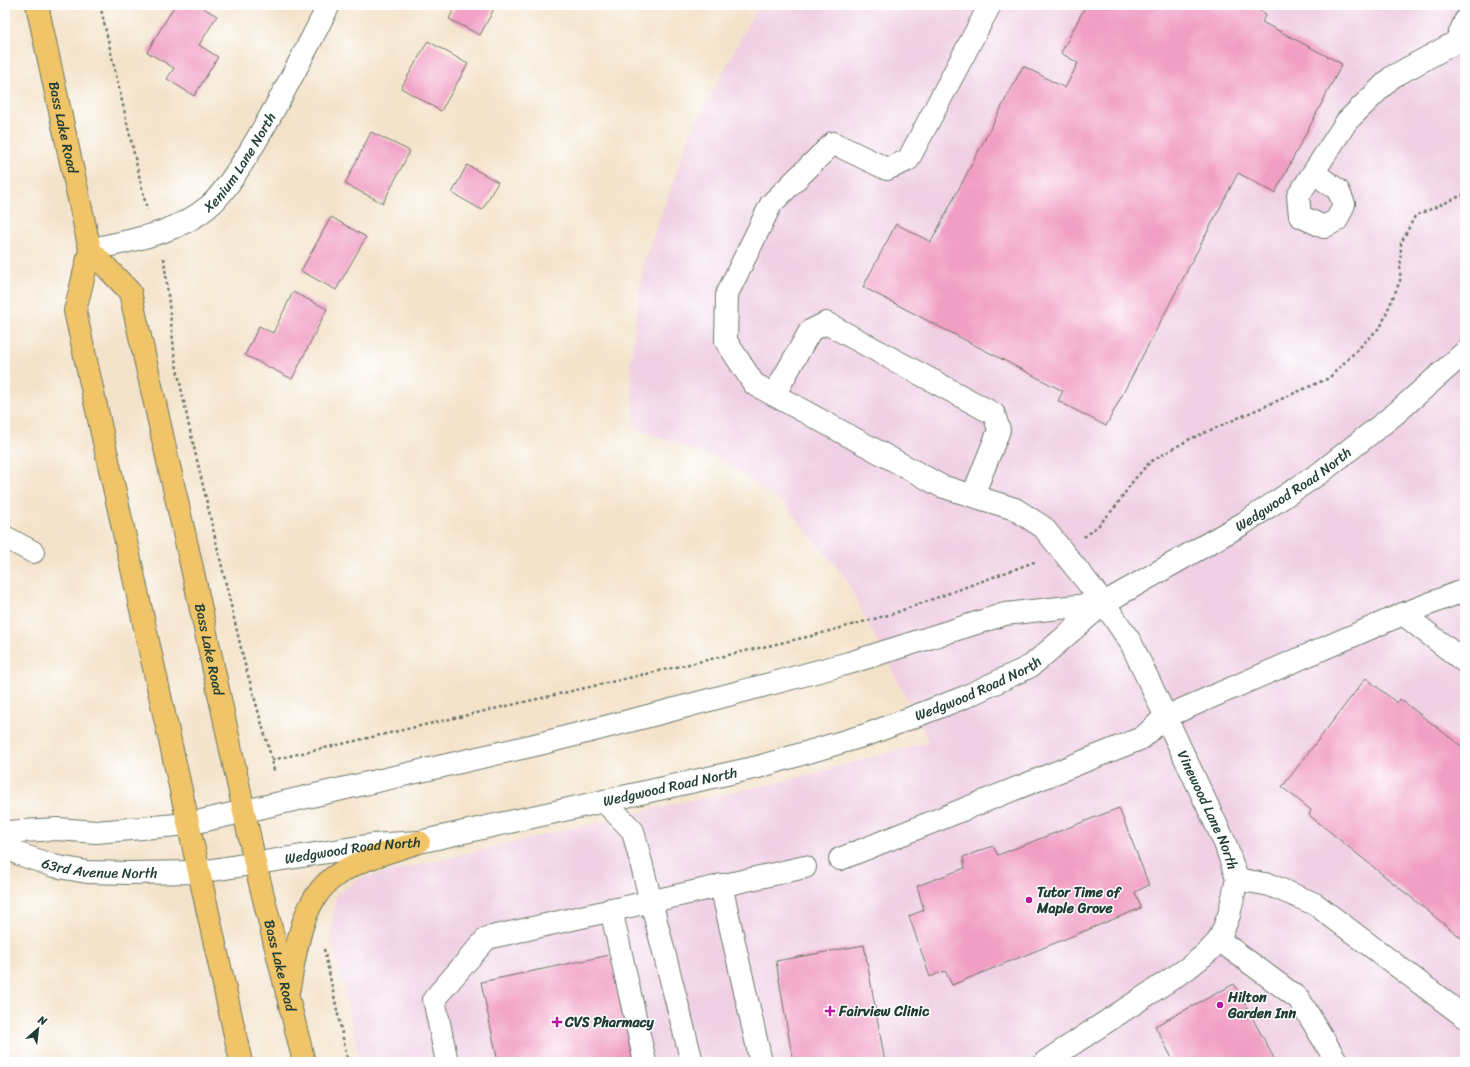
<svg xmlns="http://www.w3.org/2000/svg" width="1470" height="1067" font-family="Sriracha,sans-serif">
<style>
.built{fill:#f0d0e4}
.building{fill:#f19ec4}
.lines{fill:none;stroke-linecap:round;stroke-linejoin:round}
.minor-casing{stroke:#6a7769;stroke-width:24}
.major-casing{stroke:#6a7769;stroke-width:24}
.path{stroke:#6a7769;stroke-width:2.5;stroke-dasharray:3 3;stroke-linecap:butt}
.minor{stroke:#fff;stroke-width:22}
.major{stroke:#f0c469;stroke-width:22}
.poi-dot{fill:#b5179e;stroke:#fff;stroke-width:1.5}
.labels{text-anchor:middle;dominant-baseline:central;stroke-width:3;stroke-linejoin:round;paint-order:stroke}
.street-label{font-size:14px;fill:#1f3d34;stroke:#fff}
.poi-label{font-size:14px;font-weight:bold;fill:#1f3d34;stroke:#fff;text-anchor:start}
</style>
<rect width="100%" height="100%" fill="#fff"/>
<filter id="ink" filterUnits="userSpaceOnUse"><feTurbulence type="fractalNoise" baseFrequency=".025" numOctaves="2"/><feDisplacementMap in="SourceGraphic" scale="8" xChannelSelector="R" yChannelSelector="G"/><feConvolveMatrix kernelMatrix="1 2 1 2 8 2 1 2 1" color-interpolation-filters="sRGB"/></filter>
<filter id="wash" filterUnits="userSpaceOnUse"><feTurbulence type="fractalNoise" baseFrequency=".012" numOctaves="4" result="noise"/><feDisplacementMap in="SourceGraphic" scale="16" xChannelSelector="R" yChannelSelector="G"/><feGaussianBlur stdDeviation="0.9" result="paint"/><feColorMatrix in="noise" values="0 0 0 0 0 0 0 0 0 0 0 0 0 0 0 0 0 1.4 0 .05"/><feComposite in="paint" operator="in"/></filter>
<g filter="url(#wash)">
<rect width="100%" height="100%" fill="#f4e3cb"/>
<!-- built -->
<path class="built" d="M758,5H1465V1062H360L331,933L336,895L360,879L662,807L786,781L929,742L844,576L785,505L722,460L635,429L630,364L644,262L688,140Z"/>
<g id="blocks">
<!-- building -->
<path class="building" d="M175,5H198L217,16L199,45L218,57L194,96L167,79L174,68L147,52Z
M456,5H496L480,35L449,19Z
M1086,5H1249L1266,14L1262,22L1342,64L1275,193L1238,173L1106,426L1058,401L1063,391L863,287L896,224L931,242L1023,66L1065,88L1078,63L1061,53Z
M428,41L468,64L441,111L401,88Z
M371,132L410,151L383,203L345,184Z
M467,165L498,182L482,210L452,193Z
M331,217L366,237L336,290L301,271Z
M293,292L327,309L292,379L245,355L259,326L273,333Z
M1366,678L1397,703L1400,699L1465,749V941L1309,815L1311,810L1282,787Z
M1119,808L1149,885L1135,892L1141,908L952,985L945,971L930,977L909,916L924,910L917,886L965,868L963,857L993,846L998,855Z
M864,945L885,1062H793L776,961Z
M610,955L633,1062H498L481,982Z
M1234,984L1276,1062H1174L1155,1026Z"/>
</g>
</g>
<g filter="url(#ink)">
<use href="#blocks" fill-opacity="0" stroke="#6a7769" stroke-width="1"/>
<g class="lines">
<!-- minor casing -->
<g class="minor-casing">
<g id="minor">
<path id="s1" d="M990,5L908,160L887,169L833,143L771,204L727,294L726,341L754,384L941,486L1015,509L1043,527L1104,603L1131,643L1225,843L1237,879L1229,915L1219,940L1208,952L1188,968L1045,1062"/>
<path d="M1314,173L1338,190L1344,204L1337,220L1324,227L1300,216L1298,196L1347,121L1392,77L1456,42L1465,21"/>
<path id="s2" d="M90,250C130,240 176,234 208,207C223,195 238,170 248,154C278,106 303,55 329,5"/>
<path d="M774,395L810,331L826,323L994,414L999,430L973,495"/>
<path d="M5,537L33,552"/>
<path d="M1403,614L1465,662"/>
<path d="M604,801L633,831L692,1062"/>
<path d="M5,832L58,829L96,832L188,824L539,744L664,712L849,663L1005,614L1104,603"/>
<path id="s3" d="M5,844L19,854L54,866L87,872L128,873L200,872L372,845L419,842L758,767L869,734L965,697L1031,666L1104,603L1244,523L1320,473L1395,414L1465,352"/>
<path d="M840,859L1142,738L1165,717L1403,614L1465,590"/>
<path d="M1237,879L1270,885L1315,904L1465,1017"/>
<path d="M721,885L761,1062"/>
<path d="M611,909L645,1062"/>
<path d="M1219,940L1299,999L1337,1062"/>
<path d="M447,1062L434,999L487,938L805,867"/>
</g>
</g>
<!-- major casing -->
<g class="major-casing">
<g id="major">
<path id="s4" d="M37,5L90,250L75,311L241,1062"/>
<path id="s5" d="M90,250L130,292L196,586L255,863L304,1062"/>
<path d="M289,988C296,950 301,901 334,877C358,859 391,852 419,842"/>
</g>
</g>
<!-- path -->
<path class="path" d="M100,5L147,210
M164,258L175,359L189,426L244,661L272,760L274,771
M1084,537L1099,525L1116,506L1133,481L1150,462L1188,440L1329,378L1381,326L1400,281L1401,243L1415,216L1465,194
M272,760L811,636L892,614L1037,561
M324,949L348,1062"/>
<!-- minor -->
<use href="#minor" class="minor"/>
<!-- major -->
<use href="#major" class="major"/>
</g>
</g>
<!-- markers -->
<g class="poi-dot">
<circle cx="1029" cy="900" r="4"/>
<circle cx="1220" cy="1005" r="4"/>
<path d="M828 1005h4v4h4v4h-4v4h-4v-4h-4v-4h4z"/>
<path d="M555 1016h4v4h4v4h-4v4h-4v-4h-4v-4h4z"/>
</g>
<g class="labels">
<!-- street labels -->
<g class="street-label">
<text stroke="none"><textPath href="#s4" startOffset="125">Bass Lake Road</textPath></text>
<text stroke="none"><textPath href="#s2" startOffset="182">Xenium Lane North</textPath></text>
<text stroke="none"><textPath href="#s3" startOffset="1378">Wedgwood Road North</textPath></text>
<text stroke="none"><textPath href="#s5" startOffset="424">Bass Lake Road</textPath></text>
<text stroke="none"><textPath href="#s3" startOffset="1003">Wedgwood Road North</textPath></text>
<text stroke="none"><textPath href="#s3" startOffset="679">Wedgwood Road North</textPath></text>
<text stroke="none"><textPath href="#s1" startOffset="1197">Vinewood Lane North</textPath></text>
<text stroke="none"><textPath href="#s3" startOffset="355">Wedgwood Road North</textPath></text>
<text stroke="none"><textPath href="#s3" startOffset="100">63rd Avenue North</textPath></text>
<text stroke="none"><textPath href="#s5" startOffset="748">Bass Lake Road</textPath></text>
</g>
<!-- poi labels -->
<g class="poi-label">
<text x="1037" y="892">Tutor Time of<tspan x="1037" dy="16">Maple Grove</tspan></text>
<text x="1228" y="997">Hilton<tspan x="1228" dy="16">Garden Inn</tspan></text>
<text x="839" y="1011">Fairview Clinic</text>
<text x="565" y="1022">CVS Pharmacy</text>
</g>
</g>
<!-- margin -->
<rect width="1470" height="1067" fill="none" stroke="#fff" stroke-width="20"/>
<!-- north arrow -->
<g transform="translate(38 1029) rotate(28)" stroke="#ffffff" stroke-width="3" paint-order="stroke">
<path d="M0-3L7 15L0 10L-7 15Z" fill="#1f3d34"/>
<text y="-6" font-size="11" font-weight="bold" text-anchor="middle" fill="#1f3d34">N</text>
</g>
</svg>
